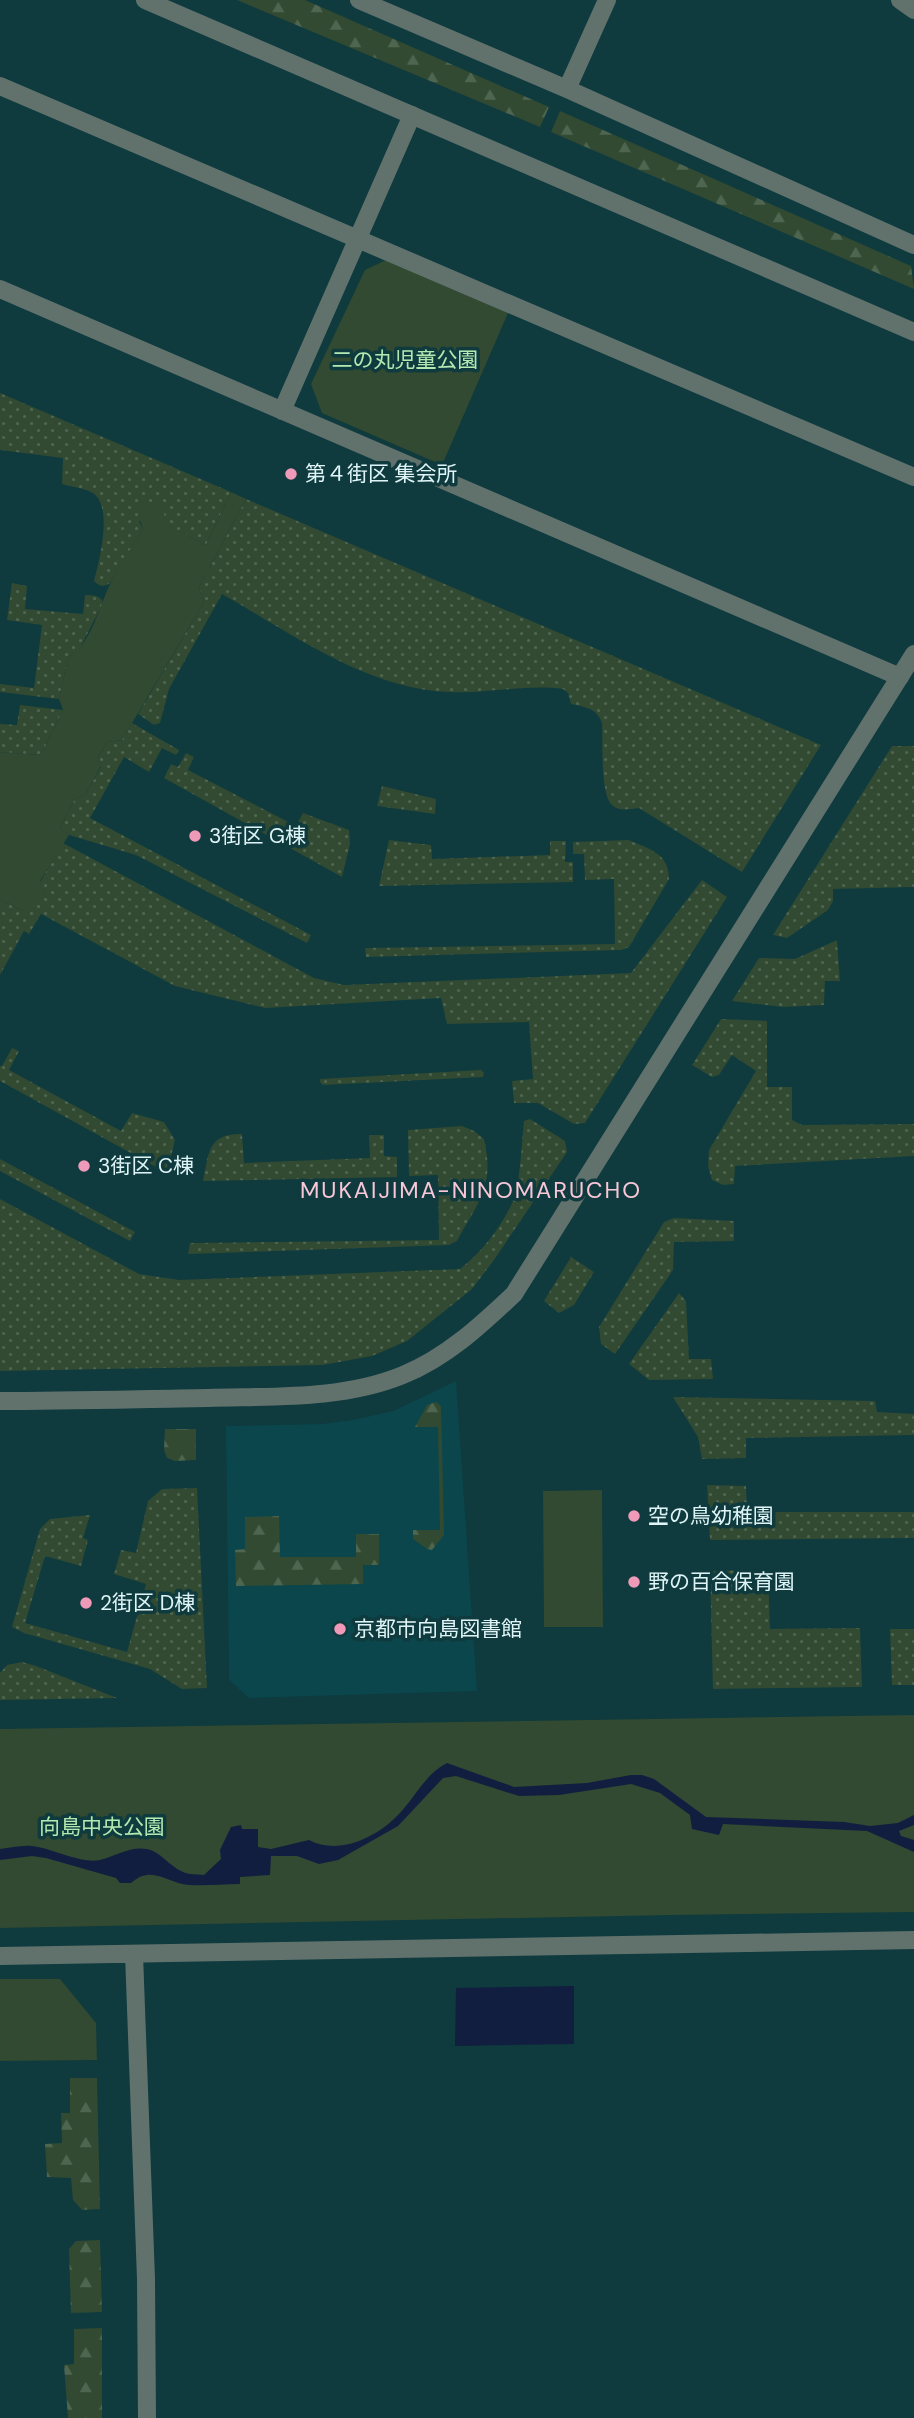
<svg xmlns="http://www.w3.org/2000/svg" width="914" height="2418" font-family="'DM Sans','Noto Sans JP',sans-serif">
<style>
.built{fill:#0a464c}
.grass{fill:url(#grass-dots)}
.forest{fill:url(#forest-firs)}
.park{fill:#314a31}
.water{fill:#111e40}
.lines{fill:none;stroke-linecap:round;stroke-linejoin:round}
.minor{stroke:#61726d;stroke-width:18}
.tertiary{stroke:#61726d;stroke-width:18}
.poi-dot{fill:#ef9ab8;stroke:#0f3a3e;stroke-width:2.5}
.labels{text-anchor:middle;dominant-baseline:central;stroke-width:7;stroke-linejoin:round;paint-order:stroke}
.park-label{font-size:21px;fill:#b1eab0;stroke:#0f3a3e}
.poi-label{font-size:21px;fill:#def4f7;stroke:#0f3a3e;text-anchor:start}
.neighbourhood-label{font-size:23px;letter-spacing:2px;fill:#f9c7d7;stroke:#0f3a3e}
</style>
<defs>
<pattern id="grass-dots" width="8" height="8" patternUnits="userSpaceOnUse" patternTransform="scale(1.75)"><rect width="8" height="8" fill="#314a31"/><path d="M2 2h.1M6 6h.1" fill="none" stroke="#4e6550" stroke-width="1.8" stroke-linecap="round"/></pattern>
<pattern id="forest-firs" width="22" height="20" patternUnits="userSpaceOnUse" patternTransform="scale(1.75)"><rect width="22" height="20" fill="#314a31"/><path d="M5 1l3.5 6h-7zM16 11l3.5 6h-7z" fill="#4e6550"/></pattern>
</defs>
<rect width="100%" height="100%" fill="#0f3a3e"/>
<!-- built -->
<path class="built" d="M456,1381L477,1691L249,1698L229,1680L226,1426L322,1424L353,1420L393,1411Z"/>
<!-- grass -->
<path class="grass" d="M0,393L231,492L206,545L165,524L139,521L143,529L110,583C104,587 100,587 94,581C99,562 113,508 94,494C86,488 72,487 62,484L63,458L0,450Z
M246,499L821,745L742,872L639,808C630,809 619,812 612,805C600,795 603,740 602,723C597,708 585,707 571,704L568,693L563,689C526,684 487,694 450,692C366,689 293,634 222,594L169,689L160,723L154,725L138,714L204,602L199,587Z
M12,583L27,586L25,609L83,614L85,595C92,595 101,595 103,603L78,652L68,658L59,699L0,692V684L34,688L42,625L7,620Z
M20,705L63,710L41,755L0,752V724L17,725Z
M132,723L179,750L176,755L162,748L149,772L124,757L90,818L311,935L307,943L136,855L69,835L60,828L75,799L85,795L101,767L98,757L107,742L122,740Z
M892,746H914V887L833,889V901L828,910L787,938L773,935Z
M186,753L194,757L188,770L296,826L303,813L349,830L350,844L342,877L164,778L171,764L178,767Z
M382,786L436,799L435,814L377,806Z
M389,840L431,845L432,859L550,855V841H566L565,862H573V882L379,886Z
M629,840C649,849 669,853 669,879L629,947L621,950L366,957L365,948L615,944L614,879L585,880L584,854H573V842Z
M63,843L314,978L344,985L631,973L702,880L727,897L585,1123L574,1124L538,1103H514L512,1081L533,1079L529,1022L447,1024L441,998L265,1008L175,986L41,914L29,934L24,931L0,975V899L23,911Z
M837,940L840,981H825L824,1005L783,1007L732,1001L759,958L795,959Z
M721,1019L767,1021V1087H792V1120L802,1125L914,1124V1156L735,1166L734,1184L723,1185L712,1180L708,1166L709,1150L756,1071L732,1055L719,1075L712,1077L692,1065Z
M12,1048L19,1051L9,1070L121,1131L132,1113L164,1122L175,1140L167,1173L0,1081V1066H2Z
M481,1070L484,1073L483,1077L323,1085L320,1082V1079Z
M530,1119L565,1141L567,1152L494,1260L472,1289L407,1341L372,1356L323,1365L0,1371V1199L139,1274L179,1280L460,1269C483,1251 502,1226 514,1199C520,1184 522,1139 524,1121Z
M462,1126L474,1131L484,1139C495,1186 479,1201 457,1241L449,1245L188,1254L190,1243L439,1240L438,1175L409,1176L408,1130Z
M242,1134L244,1163L370,1158L369,1135H384V1156L397,1157V1177L203,1181C209,1154 207,1133 242,1134Z
M0,1159L135,1232L130,1241L0,1171Z
M674,1218L734,1221V1241L674,1242L673,1270L615,1354L601,1344L599,1327L664,1222Z
M571,1257L594,1272L574,1305L559,1313L544,1301Z
M679,1293L686,1301L689,1359H711L713,1379L649,1380L629,1364Z
M673,1397L875,1401L877,1412L914,1414V1435L746,1438V1458L702,1459L698,1437Z
M707,1485L746,1486L747,1512H914V1538L710,1540Z
M197,1488L207,1688L182,1689L150,1669L24,1633L12,1627L40,1529L50,1519L90,1515L83,1538L88,1540L81,1566L45,1556L25,1623L127,1652L146,1584L114,1574L121,1550L136,1553L148,1501L162,1489Z
M765,1570L768,1573L770,1629L860,1628L862,1687L713,1689L710,1571Z
M890,1629H914V1685H892Z
M22,1662L36,1666L117,1698L0,1700V1673L7,1665Z"/>
<!-- forest -->
<path class="forest" d="M237,0H305L549,107L540,127Z
M560,111L911,266L914,289L551,132Z
M436,1402L441,1406L444,1535L432,1550L427,1549L413,1539V1530H440L438,1427H415L427,1405Z
M165,1429H196V1460L175,1461L167,1458L164,1450Z
M279,1516L280,1557H356V1534H379V1565H363V1584L236,1586L235,1550L245,1549V1517Z
M70,2078H97L100,2209L82,2210L73,2200L71,2178L47,2177L45,2144L62,2143L61,2113H70Z
M100,2240L102,2312L71,2313L69,2249L76,2241Z
M102,2328V2418H68L64,2365L74,2364V2329Z"/>
<!-- park -->
<path class="park" d="M386,260L508,313L442,465L322,413L311,384L365,270Z
M231,492L246,499L199,587L204,602L122,740L107,742L98,757L101,766L85,795L75,799L60,828L69,835L40,881L45,894L34,908L23,911L0,899V752L41,755L63,710L59,699L68,658C92,643 99,606 111,582C120,564 132,547 143,529L137,510L142,501L152,502L163,507L166,524L206,545Z
M602,1490L603,1627H544L543,1491Z
M914,1715V1912L670,1915L0,1928V1729Z
M0,1979H60L96,2023L97,2060L0,2061Z"/>
<!-- water -->
<path class="water" d="M447,1763L514,1787L587,1783L631,1775H642L654,1779L706,1817L844,1822L870,1826L898,1823L914,1815V1825L899,1831L901,1836L914,1840V1852L867,1831L723,1824L719,1835L692,1829L690,1815L660,1793L631,1784L559,1795L519,1796L456,1776L443,1778L398,1826L338,1860L319,1864L297,1856H271L270,1875L240,1877V1884C223,1884 205,1886 189,1885C167,1883 152,1864 131,1883H120L116,1878L46,1858L32,1856L0,1860V1849C10,1848 22,1845 32,1846C52,1848 80,1864 100,1860C116,1856 130,1846 147,1849C161,1852 169,1866 183,1872C189,1875 197,1874 204,1875L221,1859L220,1850L231,1827L241,1825L242,1829H258V1847L271,1849L309,1840C339,1856 377,1837 398,1815C415,1798 425,1774 447,1763Z
M574,1986V2044L455,2046L456,1988Z"/>
<g class="lines">
<!-- minor -->
<path class="minor" d="M359,0L567,89L914,245
M900,0L914,10
M0,86L914,477
M567,89L607,0
M0,289L900,677
M282,411L412,115"/>
<!-- tertiary -->
<path class="tertiary" d="M145,0L914,332
M0,1401C69,1401 139,1399 208,1398C272,1396 342,1400 403,1375C446,1358 481,1325 514,1294L914,654
M134,1954L146,2279L147,2418
M0,1956L914,1940"/>
</g>
<!-- markers -->
<g class="poi-dot">
<circle cx="291" cy="474" r="7"/>
<circle cx="195" cy="836" r="7"/>
<circle cx="84" cy="1166" r="7"/>
<circle cx="634" cy="1516" r="7"/>
<circle cx="634" cy="1582" r="7"/>
<circle cx="86" cy="1603" r="7"/>
<circle cx="340" cy="1629" r="7"/>
</g>
<g class="labels">
<!-- park labels -->
<g class="park-label">
<text x="405" y="360">二の丸児童公園</text>
<text x="102" y="1827">向島中央公園</text>
</g>
<!-- poi labels -->
<g class="poi-label">
<text x="305" y="474">第４街区 集会所</text>
<text x="209" y="836">3街区 G棟</text>
<text x="98" y="1166">3街区 C棟</text>
<text x="648" y="1516">空の鳥幼稚園</text>
<text x="648" y="1582">野の百合保育園</text>
<text x="100" y="1603">2街区 D棟</text>
<text x="354" y="1629">京都市向島図書館</text>
</g>
<!-- neighbourhood labels -->
<g class="neighbourhood-label">
<text x="471" y="1190">MUKAIJIMA-NINOMARUCHO</text>
</g>
</g>
</svg>
